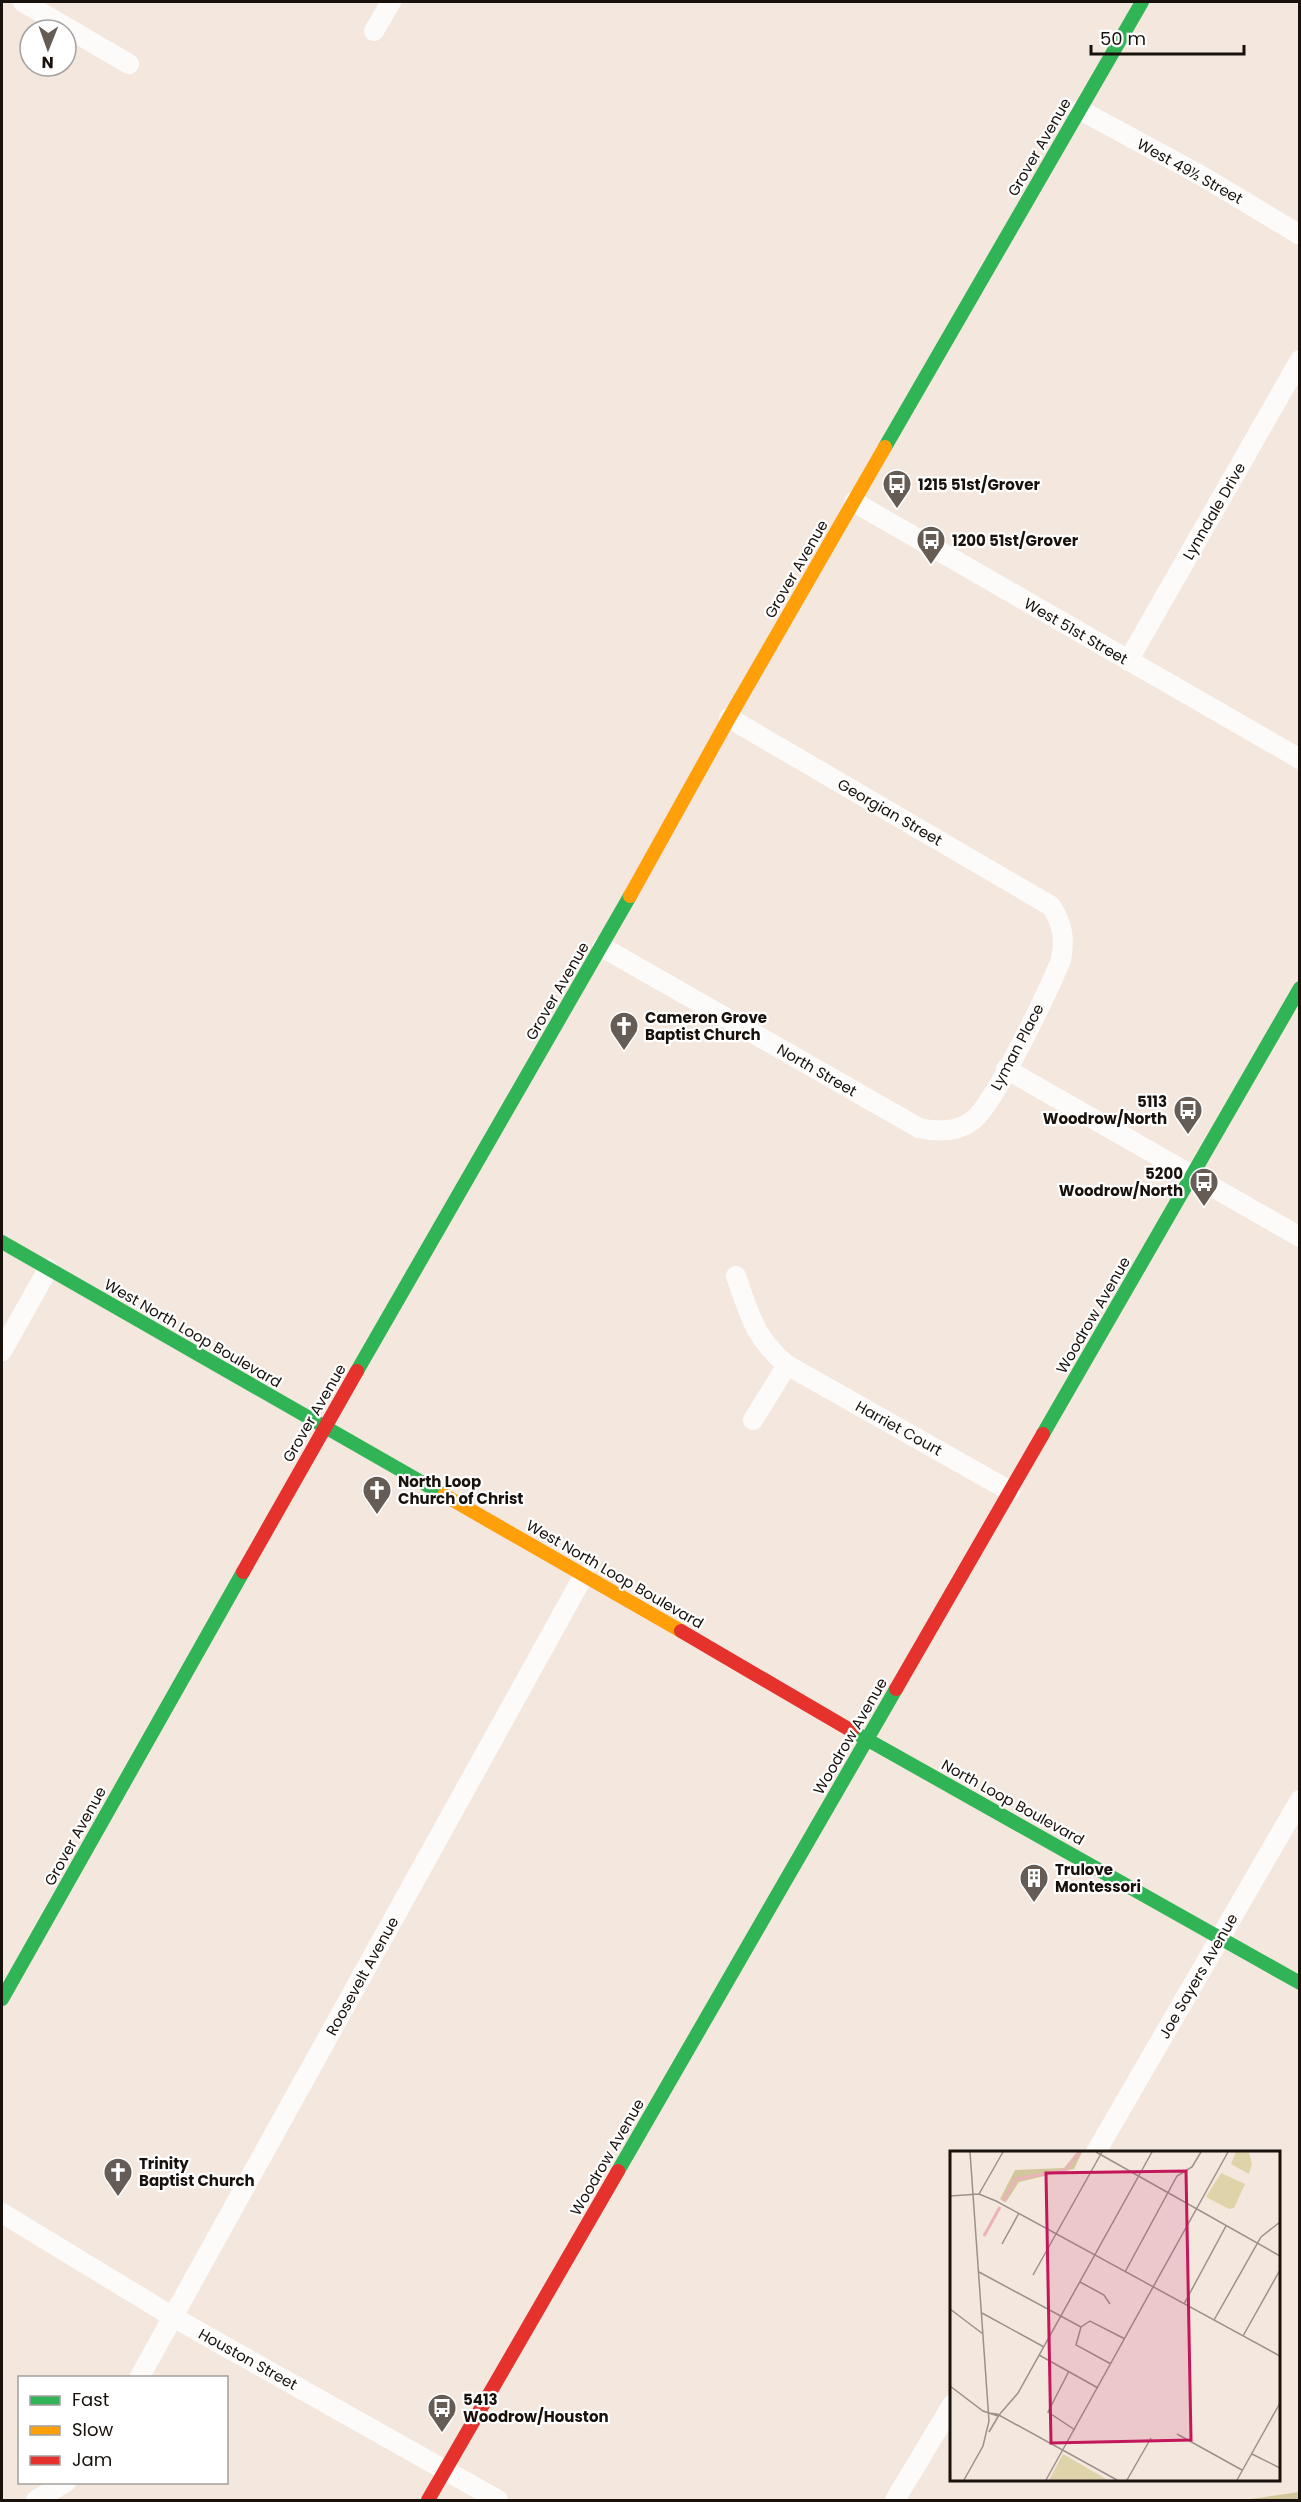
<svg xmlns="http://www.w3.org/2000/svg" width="1301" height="2502" font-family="Poppins,sans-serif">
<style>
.forest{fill:#d2c79b}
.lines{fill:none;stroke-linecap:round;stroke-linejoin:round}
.street{stroke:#fdfbfa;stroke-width:20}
.fast{stroke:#30b455;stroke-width:14}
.slow{stroke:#ff9f0a;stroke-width:14}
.jam{stroke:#e5322d;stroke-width:14}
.labels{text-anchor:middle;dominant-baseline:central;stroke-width:4.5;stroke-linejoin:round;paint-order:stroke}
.street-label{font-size:15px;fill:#18110c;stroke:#fff}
.poi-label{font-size:15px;font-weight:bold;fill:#18110c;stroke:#fff;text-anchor:start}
.inset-river{fill:none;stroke:#ecb1b9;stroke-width:3}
.inset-road{fill:none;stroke:#9c918a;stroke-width:1.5}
.view{fill:#c2185b;fill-opacity:0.15;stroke:#c2185b;stroke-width:3}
.inset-edge{fill:none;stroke:#18110c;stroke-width:3}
</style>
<rect width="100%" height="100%" fill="#f4e7de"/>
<!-- forest -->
<path class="forest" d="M1299,2492V2500H1244Z"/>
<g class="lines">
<!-- street -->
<path class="street" d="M23,2L129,64
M374,31L391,2
M1080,110L1202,176L1300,235
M854,502L1300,759
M1128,661L1300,360
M602,947L919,1128C937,1132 956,1133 972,1121C995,1104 1048,991 1061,960C1065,940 1063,924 1051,906L729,718
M1006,1069L1300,1237
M736,1276C750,1316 754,1337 787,1365L1010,1491
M2,1351L48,1269
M753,1420L787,1365
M1096,2152L1300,1800
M2,2213L173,2317L498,2500
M139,2378L584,1575
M36,2500L66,2482
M895,2500L952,2405"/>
<!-- fast -->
<path class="fast" d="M885,447L1142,2
M2,1242L444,1495
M357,1371L630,896
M1043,1434L1300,988
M852,1731L1300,1983
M2,1999L243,1572
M618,2171L896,1689"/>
<!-- slow -->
<path class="slow" d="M630,896L729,718L885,447
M444,1495L681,1631"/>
<!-- jam -->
<path class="jam" d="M243,1572L357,1371
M681,1631L852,1731
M896,1689L1043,1434
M428,2500L618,2171"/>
</g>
<!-- icons -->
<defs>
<g id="bus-pin" transform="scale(1.5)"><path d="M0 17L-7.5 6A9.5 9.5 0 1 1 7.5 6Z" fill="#655c56" stroke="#fff"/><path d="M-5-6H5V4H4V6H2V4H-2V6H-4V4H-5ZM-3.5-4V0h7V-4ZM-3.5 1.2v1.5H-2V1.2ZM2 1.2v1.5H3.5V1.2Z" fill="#fff"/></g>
<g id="church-pin" transform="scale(1.5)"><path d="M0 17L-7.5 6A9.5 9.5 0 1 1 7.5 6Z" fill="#655c56" stroke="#fff"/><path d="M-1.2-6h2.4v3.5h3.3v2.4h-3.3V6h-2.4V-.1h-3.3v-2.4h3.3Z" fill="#fff"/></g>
<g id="building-pin" transform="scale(1.5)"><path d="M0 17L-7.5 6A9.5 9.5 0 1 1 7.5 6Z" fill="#655c56" stroke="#fff"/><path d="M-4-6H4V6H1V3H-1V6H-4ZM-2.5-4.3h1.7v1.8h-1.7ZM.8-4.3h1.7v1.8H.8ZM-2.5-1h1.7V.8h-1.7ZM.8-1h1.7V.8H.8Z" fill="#fff"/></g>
</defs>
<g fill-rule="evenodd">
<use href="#bus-pin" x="897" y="484"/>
<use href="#bus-pin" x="931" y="540"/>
<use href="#church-pin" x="624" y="1026"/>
<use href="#bus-pin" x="1188" y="1110"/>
<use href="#bus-pin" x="1204" y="1182"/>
<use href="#church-pin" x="377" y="1490"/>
<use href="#building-pin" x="1034" y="1878"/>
<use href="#church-pin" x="118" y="2172"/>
<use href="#bus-pin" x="442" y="2408"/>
</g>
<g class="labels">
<!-- street labels -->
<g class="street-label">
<text transform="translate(1039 147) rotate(-60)">Grover Avenue</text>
<text transform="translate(1190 171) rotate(29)">West 49½ Street</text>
<text transform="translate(1214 511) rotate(-60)">Lynndale Drive</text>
<text transform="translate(796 569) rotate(-60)">Grover Avenue</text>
<text transform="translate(1076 631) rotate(30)">West 51st Street</text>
<text transform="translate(890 812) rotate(30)">Georgian Street</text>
<text transform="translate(557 991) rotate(-60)">Grover Avenue</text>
<text transform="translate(1017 1047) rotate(-62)">Lyman Place</text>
<text transform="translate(817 1070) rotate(30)">North Street</text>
<text transform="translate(1093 1315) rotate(-60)">Woodrow Avenue</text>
<text transform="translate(193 1333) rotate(30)">West North Loop Boulevard</text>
<text transform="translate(314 1413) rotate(-60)">Grover Avenue</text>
<text transform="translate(899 1428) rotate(29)">Harriet Court</text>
<text transform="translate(615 1574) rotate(30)">West North Loop Boulevard</text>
<text transform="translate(850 1736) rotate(-60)">Woodrow Avenue</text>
<text transform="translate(1013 1802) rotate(29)">North Loop Boulevard</text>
<text transform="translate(75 1836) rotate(-61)">Grover Avenue</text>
<text transform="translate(362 1976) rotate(-61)">Roosevelt Avenue</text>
<text transform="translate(1198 1976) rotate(-60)">Joe Sayers Avenue</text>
<text transform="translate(607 2157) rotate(-60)">Woodrow Avenue</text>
<text transform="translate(248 2359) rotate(29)">Houston Street</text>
</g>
<!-- poi labels -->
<g class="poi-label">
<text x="918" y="484">1215 51st/Grover</text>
<text x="952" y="540">1200 51st/Grover</text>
<text x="645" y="1017">Cameron Grove<tspan x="645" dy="17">Baptist Church</tspan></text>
<text x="1167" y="1101" text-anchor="end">5113<tspan x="1167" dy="17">Woodrow/North</tspan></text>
<text x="1183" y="1173" text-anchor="end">5200<tspan x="1183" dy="17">Woodrow/North</tspan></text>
<text x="398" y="1481">North Loop<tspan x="398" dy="17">Church of Christ</tspan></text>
<text x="1055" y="1869">Trulove<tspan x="1055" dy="17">Montessori</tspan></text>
<text x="139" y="2163">Trinity<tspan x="139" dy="17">Baptist Church</tspan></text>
<text x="463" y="2399">5413<tspan x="463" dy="17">Woodrow/Houston</tspan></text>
</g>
</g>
<!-- overview -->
<g transform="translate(950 2151)">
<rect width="330" height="330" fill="#f4e7de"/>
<path d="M286,1L299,2L302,13L299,23L281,13ZM271,22L295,33L284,57L279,58L256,46ZM113,303L158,329H99Z" fill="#dfd3aa"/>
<path d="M127,1H132L124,18L69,31L56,51L50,48L65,19L114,17Z" fill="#d2c79b"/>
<path class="inset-river" d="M53,50L66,28L116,19L129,1M34,85L50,56"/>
<path class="inset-road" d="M146,1L330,105M29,43L53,1M0,45L29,43L46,50L330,205M52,93L69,62M29,121L131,176M175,121L227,25L242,16L251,1M83,124L152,1M130,131L154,144L160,153M234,153L276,75M0,158L33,183M32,162L94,196M264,169L311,86L330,71M293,185L330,119M89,204L148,237M161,213L126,194L131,176L140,170L175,188M119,220L98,261L125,279M0,235L33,260L48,265M39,262L47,263L167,329M49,264L68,242L202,1M39,281L49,264M227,283L292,319M302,303L330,317M14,329L33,295L39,270L20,1M96,329L278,1M177,329L201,287M287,329L330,252"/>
<path class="view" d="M236,20L241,289L101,292L96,22Z"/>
<rect width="330" height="330" class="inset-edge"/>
</g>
<!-- border -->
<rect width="1301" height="2502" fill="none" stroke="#18110c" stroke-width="6"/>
<!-- legend -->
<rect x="18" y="2376" width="210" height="108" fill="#ffffff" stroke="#a3a09e" stroke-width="1.5"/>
<rect x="30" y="2396" width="30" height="9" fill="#30b455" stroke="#a3a09e" stroke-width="1.5"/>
<text x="72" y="2406" font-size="18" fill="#18110c">Fast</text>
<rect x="30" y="2426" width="30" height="9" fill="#ff9f0a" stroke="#a3a09e" stroke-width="1.5"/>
<text x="72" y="2436" font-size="18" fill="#18110c">Slow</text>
<rect x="30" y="2456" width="30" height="9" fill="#e5322d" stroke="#a3a09e" stroke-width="1.5"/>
<text x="72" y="2466" font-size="18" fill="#18110c">Jam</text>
<!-- north arrow -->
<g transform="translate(48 48) rotate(181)"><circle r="28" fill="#ffffff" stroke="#a3a09e" stroke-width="1.5"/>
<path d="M0-4.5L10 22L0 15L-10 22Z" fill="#655c56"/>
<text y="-9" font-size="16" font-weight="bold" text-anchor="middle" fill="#18110c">N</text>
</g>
<!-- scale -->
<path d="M1091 45v9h153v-9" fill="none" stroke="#18110c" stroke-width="3"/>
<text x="1100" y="45" font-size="18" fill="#18110c" stroke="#ffffff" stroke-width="4.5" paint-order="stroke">50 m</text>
</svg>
